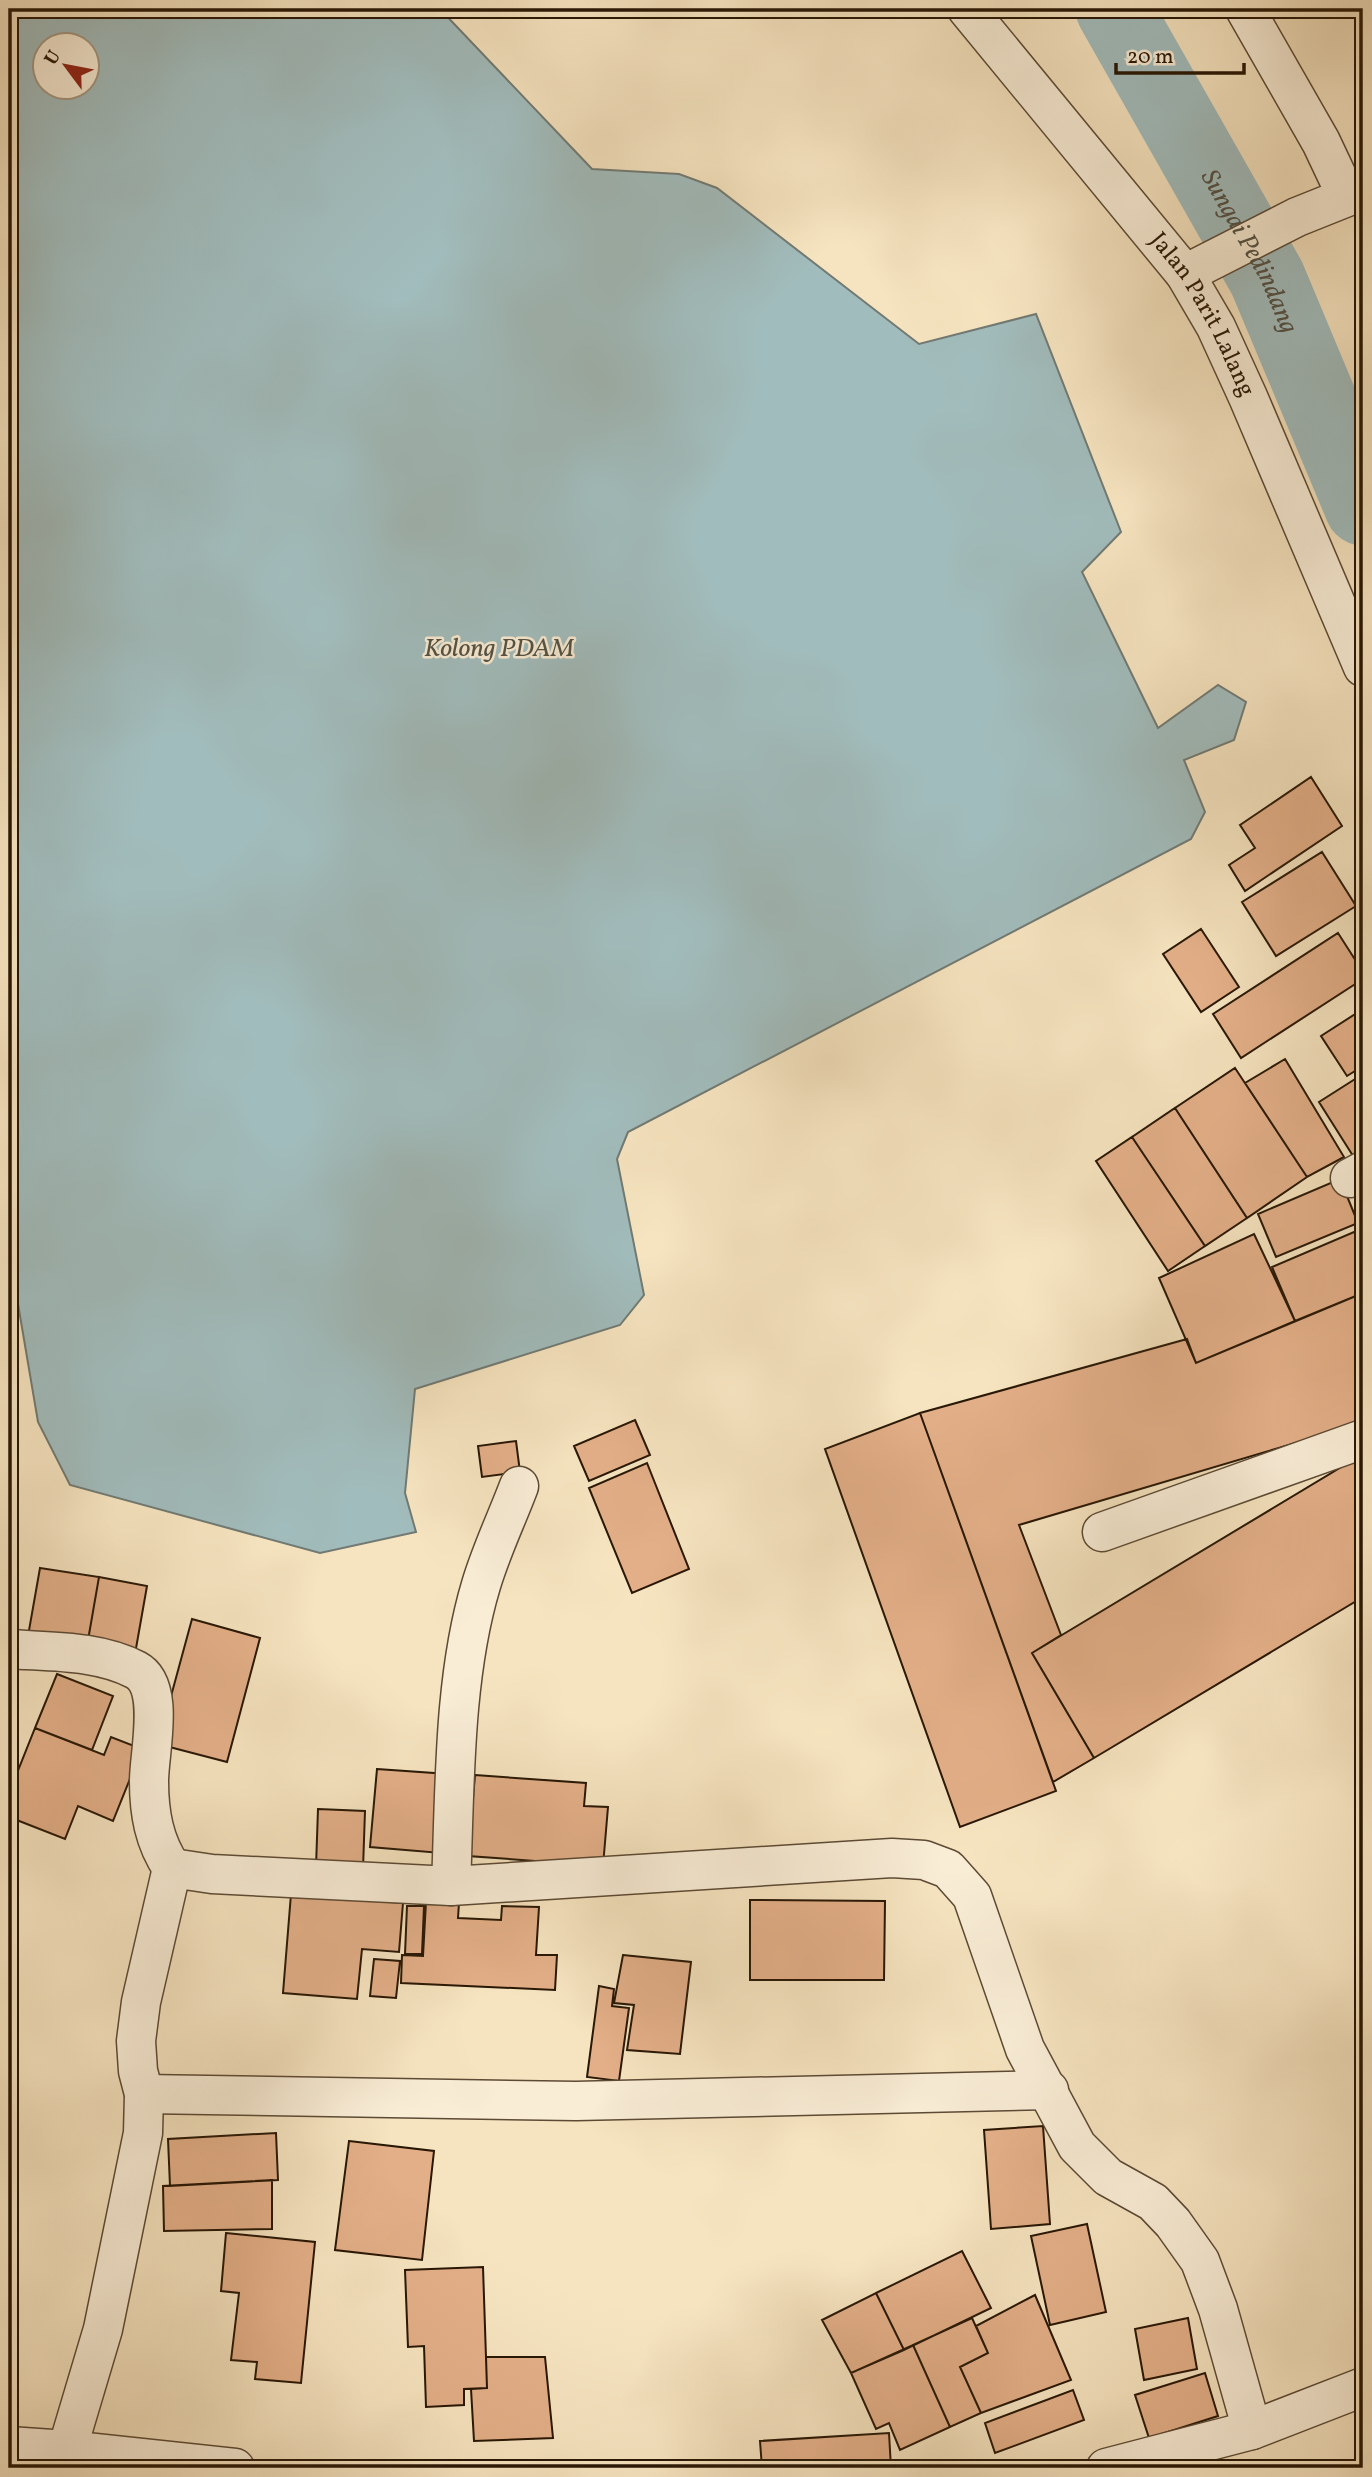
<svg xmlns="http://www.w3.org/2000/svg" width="1372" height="2477" font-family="Vollkorn,serif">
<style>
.water{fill:#a1bcbc;stroke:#717a73;stroke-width:2;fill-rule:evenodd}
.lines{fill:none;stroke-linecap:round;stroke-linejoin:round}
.river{stroke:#a1bcbc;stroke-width:77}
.building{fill:#e3af88;stroke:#281705;stroke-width:2}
.minor-casing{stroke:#5c4a34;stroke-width:41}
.minor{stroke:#f9edd6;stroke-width:38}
.labels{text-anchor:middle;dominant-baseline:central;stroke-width:5;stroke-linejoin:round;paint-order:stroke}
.street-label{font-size:24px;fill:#281705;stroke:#f9edd6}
.water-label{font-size:26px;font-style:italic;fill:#525145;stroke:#f9edd6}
</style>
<rect width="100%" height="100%" fill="#f6e4c0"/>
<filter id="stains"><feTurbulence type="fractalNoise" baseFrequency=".00286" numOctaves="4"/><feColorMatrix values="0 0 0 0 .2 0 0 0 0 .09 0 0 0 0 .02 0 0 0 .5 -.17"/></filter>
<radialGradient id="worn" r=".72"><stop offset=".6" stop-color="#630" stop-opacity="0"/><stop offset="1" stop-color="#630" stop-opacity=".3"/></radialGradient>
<!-- water -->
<path class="water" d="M9,9H440L592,169L679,174L717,188L919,344L1036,314L1121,532L1082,572L1158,728L1218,685L1246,702L1234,740L1184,760L1205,812L1191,839L628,1132L617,1159L644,1295L620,1325L415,1389L405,1493L416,1532L320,1553L70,1485L38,1422L18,1304L9,1306ZM46,46H88V88H46Z"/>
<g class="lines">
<!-- river -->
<path class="river" id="s1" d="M1114,9L1267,278L1363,507"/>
</g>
<!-- building -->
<path class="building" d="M1311,777L1342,826L1245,891L1229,865L1255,848L1240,825Z
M1322,852L1356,906L1276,956L1242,902Z
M1201,929L1239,987L1201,1012L1163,954Z
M1338,933L1363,972V979L1241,1058L1213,1014Z
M1363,1009V1066L1347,1076L1321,1036Z
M1285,1059L1344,1157L1307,1177L1245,1083Z
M1235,1068L1307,1177L1247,1218L1175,1108Z
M1363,1074V1164L1360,1167L1319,1102Z
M1175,1108L1247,1218L1205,1246L1132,1137Z
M1132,1137L1205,1246L1168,1271L1096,1161Z
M1340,1179L1358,1223L1276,1257L1258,1214Z
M1361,1229L1363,1293L1295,1321L1272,1267Z
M1254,1234L1295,1321L1196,1363L1159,1278Z
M1363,1293V1423L1019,1525L1061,1635L1032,1653L1094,1758L1053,1782L920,1413L1187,1339L1196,1363Z
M920,1413L1056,1791L960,1827L825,1449Z
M635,1420L650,1455L589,1481L574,1446Z
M516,1441L520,1472L482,1477L478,1446Z
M1363,1454V1597L1094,1758L1032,1653Z
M647,1463L689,1569L632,1593L589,1488Z
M40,1568L99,1577L87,1646L28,1636Z
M99,1577L147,1586L135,1654L87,1646Z
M192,1619L260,1638L227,1762L158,1744Z
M57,1674L113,1696L92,1750L35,1728Z
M35,1728L104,1755L111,1737L142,1749L113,1821L78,1806L65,1839L9,1817V1793Z
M377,1769L448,1774L441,1853L370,1847Z
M475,1775L586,1783L584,1806L608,1807L603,1866L468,1856Z
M318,1809L365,1811L363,1869L316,1867Z
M291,1894L403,1903L399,1952L362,1949L357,1999L283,1993Z
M750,1900L885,1901L884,1980H750Z
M426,1902L459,1903L458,1918L501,1920L502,1906L539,1907L536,1955H557L555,1990L401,1983L402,1955L423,1956Z
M407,1906H424L422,1954H405Z
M623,1955L691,1962L680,2054L627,2050L634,2005L614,2003Z
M374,1959L400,1961L396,1998L370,1996Z
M599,1986L614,1989L612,2006L629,2008L619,2081L587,2077Z
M1043,2126L1050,2224L991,2229L984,2130Z
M276,2133L278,2180L170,2186L168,2139Z
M349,2141L434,2151L422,2260L335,2250Z
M272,2180V2229L164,2231L163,2186Z
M1087,2224L1106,2312L1050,2325L1031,2236Z
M226,2233L315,2242L301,2383L255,2379L257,2362L231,2360L239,2293L221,2291Z
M962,2251L991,2308L904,2350L876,2293Z
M483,2267L487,2388L464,2389V2405L426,2407L424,2346L408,2347L405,2270Z
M876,2293L904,2350L851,2373L822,2320Z
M1035,2295L1071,2380L981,2413L960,2367L988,2353L976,2326Z
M972,2318L988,2353L960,2367L981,2413L950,2427L913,2345Z
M1188,2318L1197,2369L1144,2380L1135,2329Z
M913,2345L950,2427L900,2450L889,2423L876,2429L851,2373Z
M486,2357H545L553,2438L474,2441L471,2389L487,2388Z
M1205,2373L1218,2416L1149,2438L1135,2395Z
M1073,2390L1084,2420L995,2453L985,2423Z
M889,2433L891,2468H762L760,2441Z"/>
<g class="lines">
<!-- minor casing -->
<g class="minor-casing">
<g id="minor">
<path id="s2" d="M967,9L1185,274L1216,327L1248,397L1363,667"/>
<path d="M1185,274L1297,217L1347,197L1321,142L1245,9"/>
<path d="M1350,1178L1363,1171"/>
<path d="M1102,1532L1363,1439"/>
<path d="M9,1649C50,1652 98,1650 136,1670C166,1686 149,1752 149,1781C149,1813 154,1842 172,1868"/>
<path d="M451,1886C455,1789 453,1678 481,1585C491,1551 507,1518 519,1486"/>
<path d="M144,2094L576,2101L1049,2090"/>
<path d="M9,2446L67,2450L235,2468"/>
<path d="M67,2450L103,2329L143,2133L144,2094L138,2071L136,2041L141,2002L172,1868L212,1874L451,1886L892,1858L924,1860L948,1869L972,1896L1025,2049L1077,2146L1108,2177L1153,2202L1173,2223L1200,2261L1218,2309L1252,2430"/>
<path d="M1106,2468L1252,2430L1363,2387"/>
</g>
</g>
<!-- minor -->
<use href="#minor" class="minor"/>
</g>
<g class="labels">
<!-- street labels -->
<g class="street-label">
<text stroke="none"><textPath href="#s2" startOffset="387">Jalan Parit Lalang</textPath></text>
</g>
<!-- water labels -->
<g class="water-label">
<text stroke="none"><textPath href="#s1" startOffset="278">Sungai Pedindang</textPath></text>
<text x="499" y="649">Kolong PDAM</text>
</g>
</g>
<!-- margin -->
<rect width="1372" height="2477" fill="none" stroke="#f6e4c0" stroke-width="35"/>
<rect x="10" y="10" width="1351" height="2456" fill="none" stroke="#281705" stroke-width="3.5"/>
<rect x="18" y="18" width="1337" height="2442" fill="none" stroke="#281705" stroke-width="2"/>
<!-- north arrow -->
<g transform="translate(66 66) rotate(302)"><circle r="33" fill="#f9edd6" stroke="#a59782" stroke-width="2"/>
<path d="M0-5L12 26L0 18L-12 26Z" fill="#8f2418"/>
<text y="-10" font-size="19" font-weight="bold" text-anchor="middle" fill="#281705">U</text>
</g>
<!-- scale -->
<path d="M1116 63v10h128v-10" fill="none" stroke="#281705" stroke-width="3.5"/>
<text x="1127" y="63" font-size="21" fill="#281705" stroke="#f9edd6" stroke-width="5" paint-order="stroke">20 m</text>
<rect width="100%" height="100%" filter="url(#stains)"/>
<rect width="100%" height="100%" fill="url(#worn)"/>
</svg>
